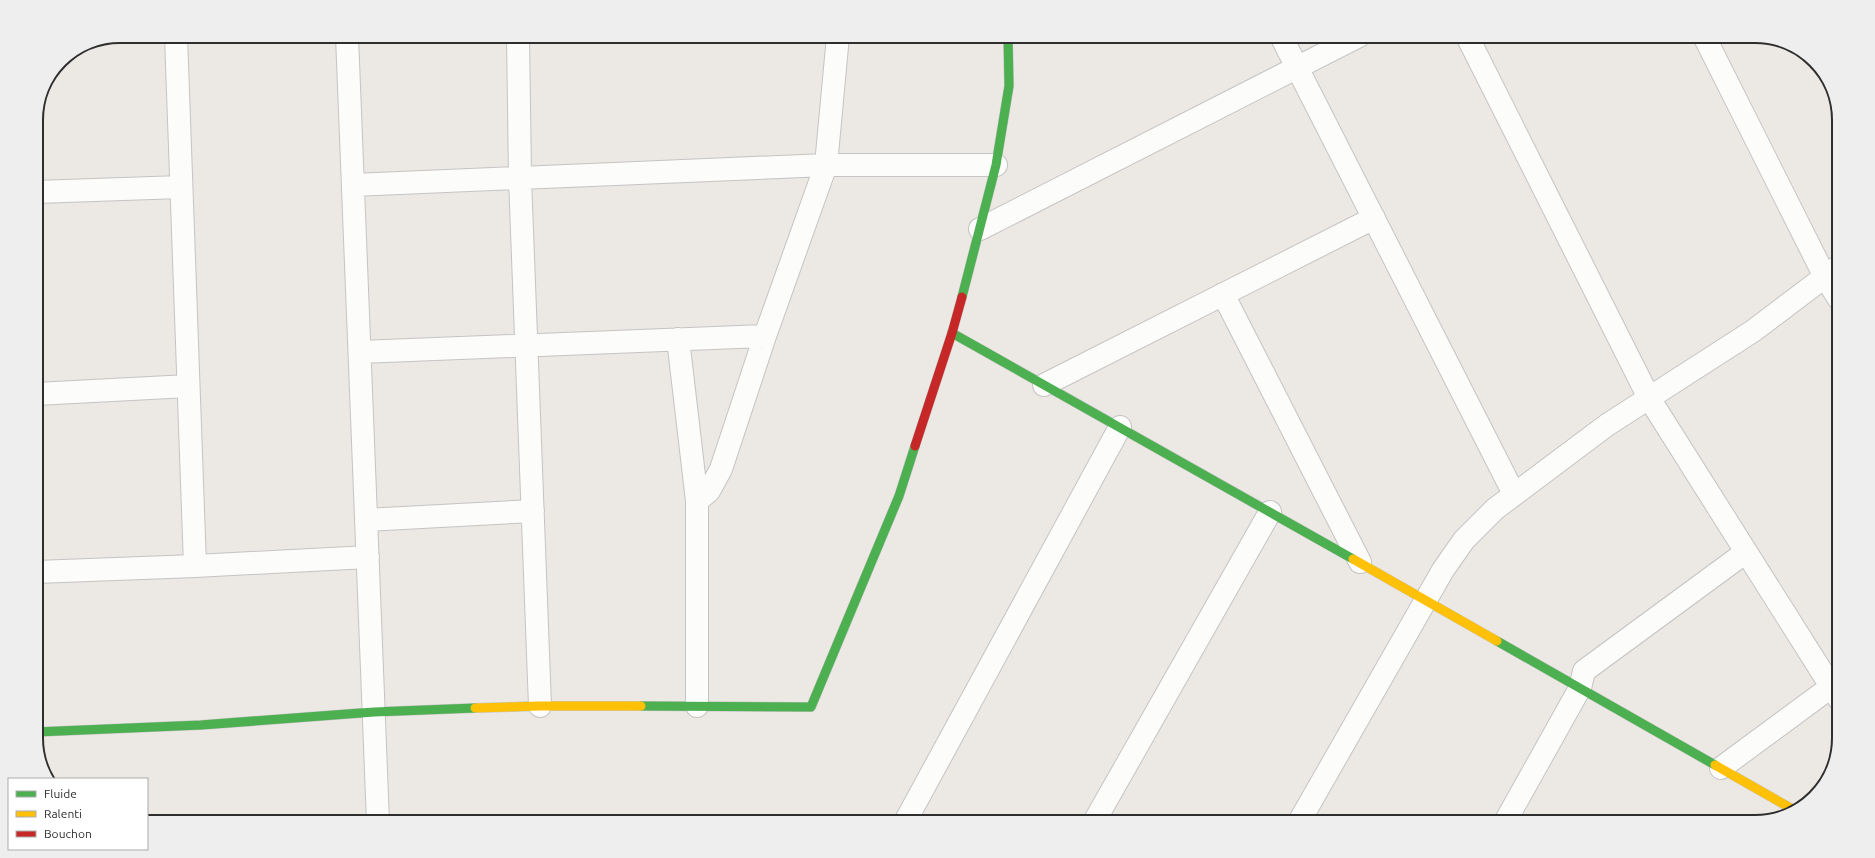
<svg xmlns="http://www.w3.org/2000/svg" width="1875" height="858" font-family="Ubuntu,sans-serif">
<style>
.building{fill:url(#building-hatch)}
.lines{fill:none;stroke-linecap:round;stroke-linejoin:round}
.street-casing{stroke:#c5c4c5;stroke-width:24}
.fast-casing{stroke:#c5c4c5;stroke-width:10}
.slow-casing{stroke:#c5c4c5;stroke-width:10}
.jam-casing{stroke:#c5c4c5;stroke-width:10}
.street{stroke:#fcfcfb;stroke-width:22}
.fast{stroke:#4caf50;stroke-width:9}
.slow{stroke:#ffc107;stroke-width:9}
.jam{stroke:#c62828;stroke-width:9}
.rim{fill:none;stroke:#2e2e2e;stroke-width:2}
</style>
<defs>
<pattern id="building-hatch" width="6" height="6" patternUnits="userSpaceOnUse"><rect width="6" height="6" fill="#d1cecb"/><path d="M-1 1l2-2M0 6l6-6M5 7l2-2" fill="none" stroke="#b4b1af"/></pattern>
</defs>
<rect width="100%" height="100%" fill="#ece8e4"/>
<!-- building -->
<path class="building" d="M36,575H41V640H36Z"/>
<g class="lines">
<!-- street casing -->
<g class="street-casing">
<path id="street" d="M176,36L195,566
M347,36L378,822
M518,36L520,178L540,706
M1281,36L1514,494
M1467,36L1649,398L1839,699
M1704,36L1825,277L1839,299
M353,185L826,165H996
M36,192L181,187
M980,229L1359,36
M1223,294L1360,562
M678,339L697,501V706
M360,352L765,336
M1044,385L1374,218
M36,394L188,386
M697,501L709,491L721,469L765,336L826,165L838,36
M366,520L533,511
M36,572L195,566L368,557
M1721,768L1839,681
M905,822L1120,427
M1094,822L1270,512
M1299,822L1443,570L1464,540L1495,509L1607,425L1753,331L1839,266
M1505,822L1580,688L1584,671L1746,552"/>
</g>
<!-- fast casing -->
<g class="fast-casing">
<path id="fast" d="M1823,72L1827,80
M962,297L996,165L1009,86L1008,36
M952,333L1353,559
M1497,641L1715,765
M641,706L811,707L899,496L915,446
M36,732L201,725L374,712L475,708"/>
</g>
<!-- slow casing -->
<g class="slow-casing">
<path id="slow" d="M1353,559L1497,641
M475,708L540,706H641
M1715,765L1794,810"/>
</g>
<!-- jam casing -->
<g class="jam-casing">
<path id="jam" d="M915,446L952,333L962,297"/>
</g>
<!-- street -->
<use href="#street" class="street"/>
<!-- fast -->
<use href="#fast" class="fast"/>
<!-- slow -->
<use href="#slow" class="slow"/>
<!-- jam -->
<use href="#jam" class="jam"/>
</g>
<!-- crop -->
<path d="M0 0H1875V858H0ZM120 43H1755A77 77 0 0 1 1832 120V738A77 77 0 0 1 1755 815H120A77 77 0 0 1 43 738V120A77 77 0 0 1 120 43Z" fill="#eee" fill-rule="evenodd"/>
<path class="rim" d="M120 43H1755A77 77 0 0 1 1832 120V738A77 77 0 0 1 1755 815H120A77 77 0 0 1 43 738V120A77 77 0 0 1 120 43Z"/>
<!-- legend -->
<rect x="8" y="778" width="140" height="72" fill="#ffffff" stroke="#ababab"/>
<rect x="16" y="791" width="20" height="6" fill="#4caf50" stroke="#ababab"/>
<text x="44" y="798" font-size="12" fill="#2e2e2e">Fluide</text>
<rect x="16" y="811" width="20" height="6" fill="#ffc107" stroke="#ababab"/>
<text x="44" y="818" font-size="12" fill="#2e2e2e">Ralenti</text>
<rect x="16" y="831" width="20" height="6" fill="#c62828" stroke="#ababab"/>
<text x="44" y="838" font-size="12" fill="#2e2e2e">Bouchon</text>
</svg>
